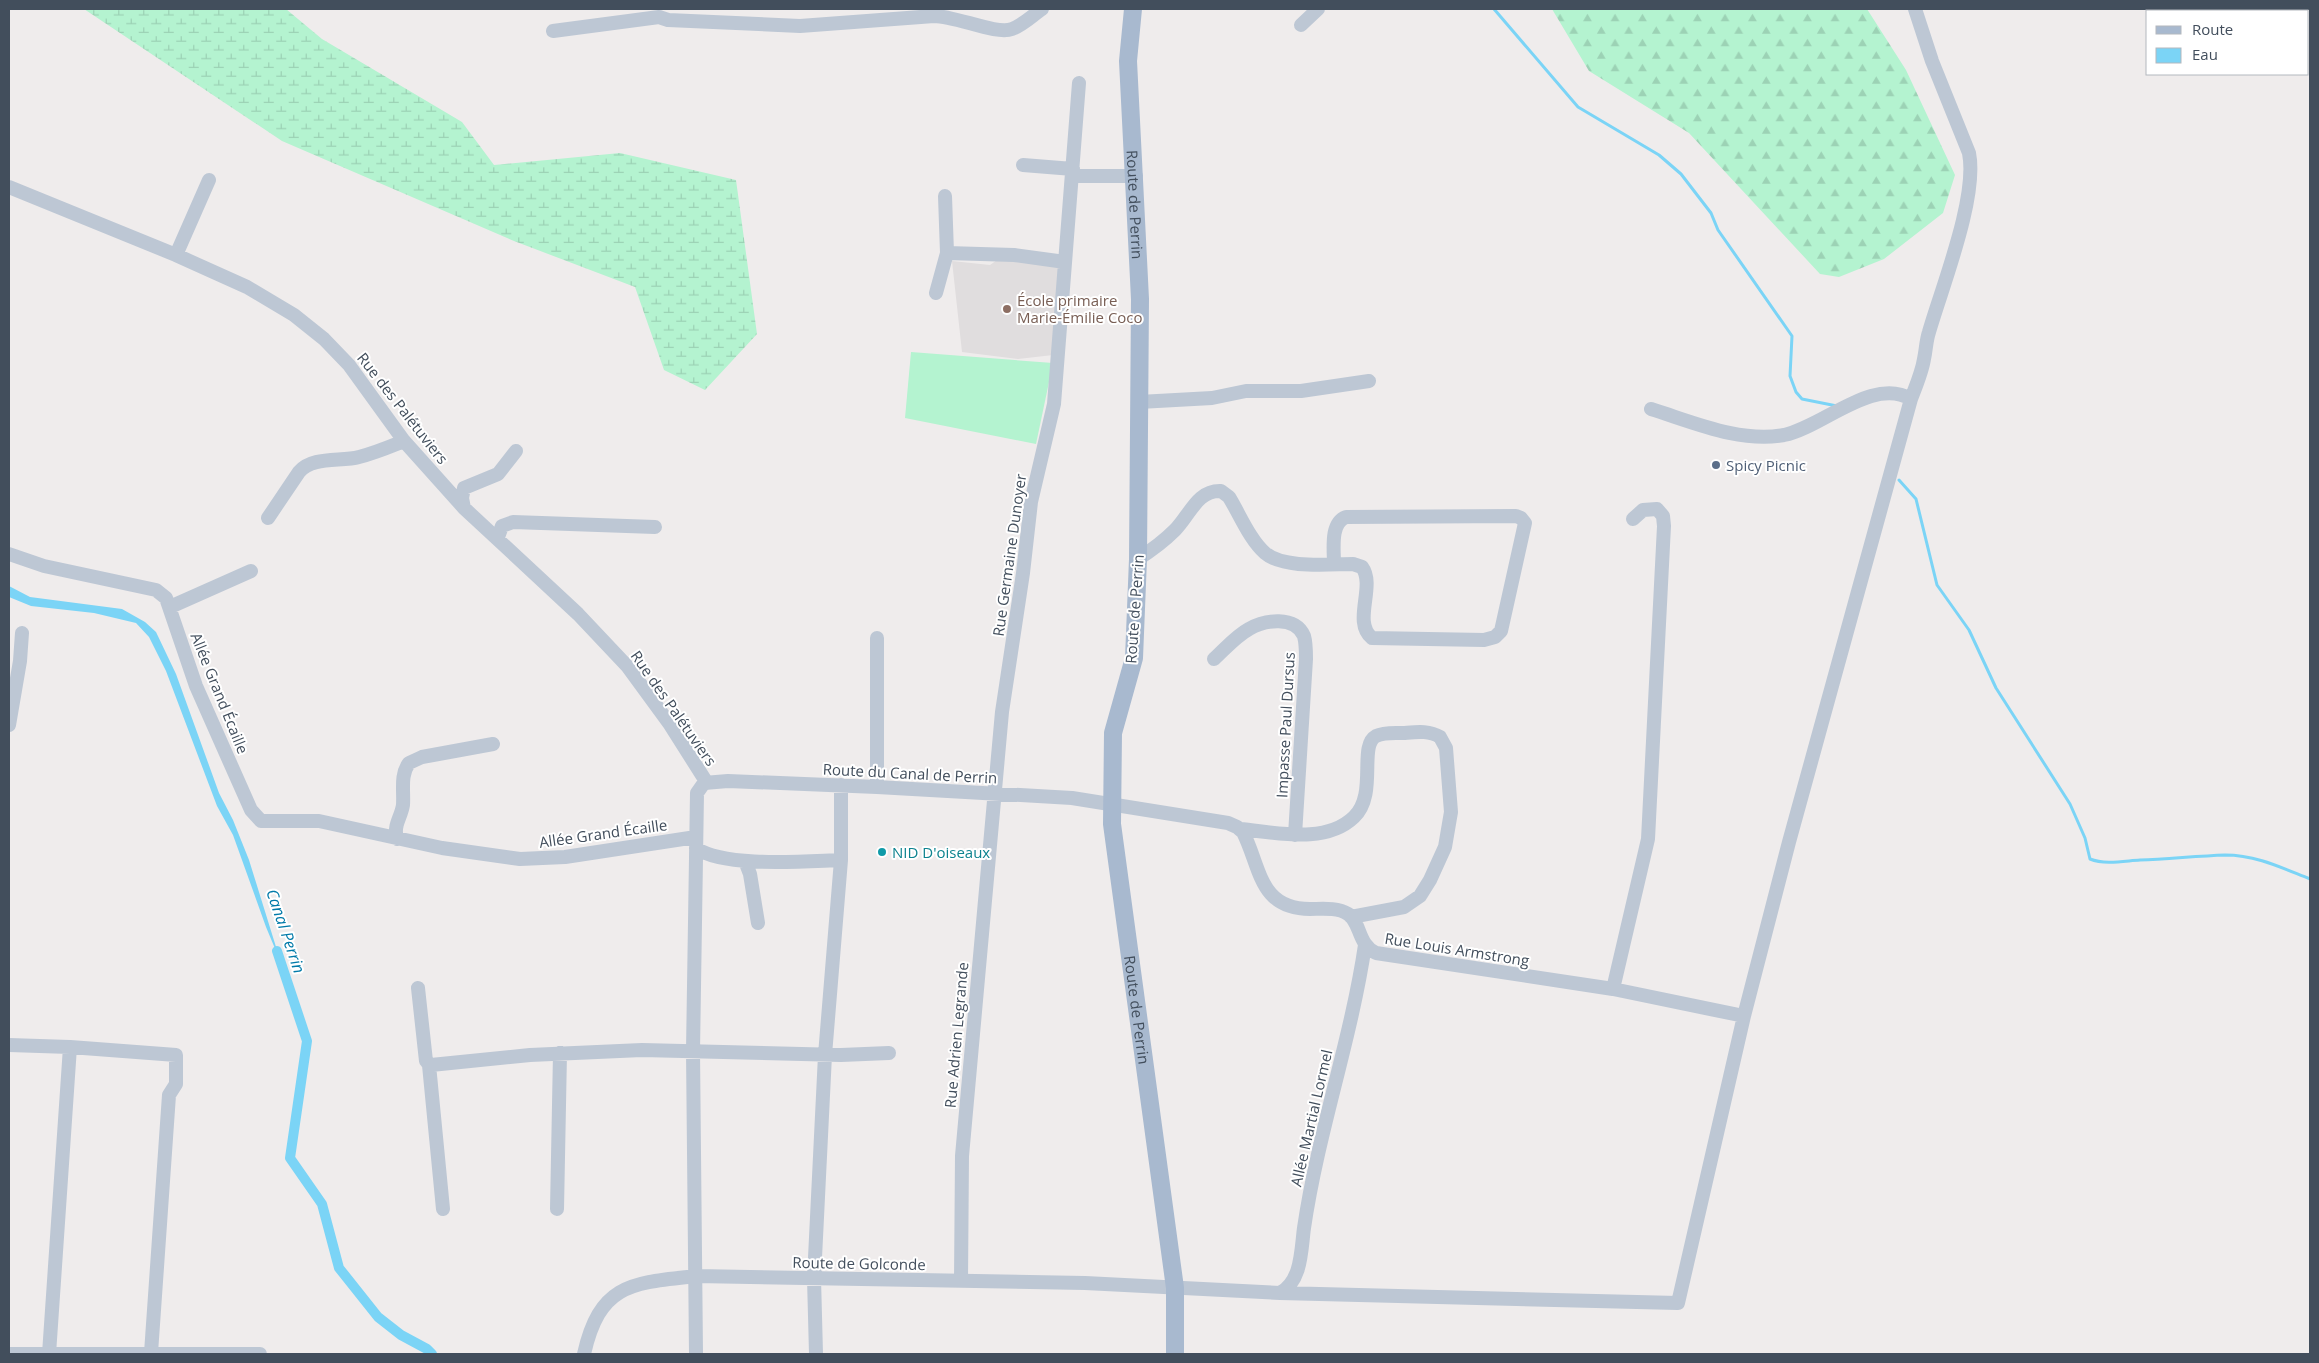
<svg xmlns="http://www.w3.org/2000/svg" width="2319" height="1363" font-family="'Open Sans',sans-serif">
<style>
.education{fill:#e0ddde}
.forest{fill:url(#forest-firs)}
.wetland{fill:url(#wetland-marsh)}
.garden{fill:#b4f3d0}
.water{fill:#7bd4f6}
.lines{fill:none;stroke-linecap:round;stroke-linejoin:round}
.stream{stroke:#7bd4f6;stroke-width:3}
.canal{stroke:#7bd4f6;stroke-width:10}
.minor{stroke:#bdc7d4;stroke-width:14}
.major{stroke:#a8b9cf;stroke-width:18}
.education-dot{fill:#8d6e63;stroke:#fff;stroke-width:2}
.service-dot{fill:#5c6f8a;stroke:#fff;stroke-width:2}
.culture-dot{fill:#0f9aa8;stroke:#fff;stroke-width:2}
.labels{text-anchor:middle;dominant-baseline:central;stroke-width:4;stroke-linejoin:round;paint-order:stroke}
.street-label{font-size:15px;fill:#424e5c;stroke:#fff}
.education-label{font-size:15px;fill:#785e54;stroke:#fff;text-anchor:start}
.service-label{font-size:15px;fill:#4e5e75;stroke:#fff;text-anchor:start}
.culture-label{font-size:15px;fill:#0d838f;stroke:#fff;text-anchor:start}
.water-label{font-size:16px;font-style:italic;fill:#017aa9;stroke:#fff}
</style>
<defs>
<pattern id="forest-firs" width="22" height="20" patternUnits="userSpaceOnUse" patternTransform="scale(1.25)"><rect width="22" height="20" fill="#b4f3d0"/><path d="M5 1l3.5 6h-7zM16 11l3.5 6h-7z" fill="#9cd2b5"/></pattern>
<pattern id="wetland-marsh" width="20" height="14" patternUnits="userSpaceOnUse" patternTransform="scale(1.25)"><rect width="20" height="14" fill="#b4f3d0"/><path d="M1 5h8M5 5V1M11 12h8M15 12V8" fill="none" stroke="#9cd2b5"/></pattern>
</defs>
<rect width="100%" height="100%" fill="#efecec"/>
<!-- education -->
<path class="education" d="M1000,258L1060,266L1053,355L1018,359L962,352L952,261L990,265Z"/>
<!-- forest -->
<path class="forest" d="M1552,9H1867L1906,70L1955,175L1943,213L1884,259L1839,277L1820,274L1689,133L1589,71Z"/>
<!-- wetland -->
<path class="wetland" d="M84,9H286L322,39L462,122L494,165L620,153L736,180L757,334L705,390L664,370L635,287L514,241L282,141Z"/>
<!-- garden -->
<path class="garden" d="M911,352L1053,363L1036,444L905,418Z"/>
<!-- water -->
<path class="water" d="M9,586L30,597L122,609L145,622L156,632L176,674L219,793L233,820L249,860L281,963L266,927L233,835L217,806L166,671L149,637L136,623L94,613L31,606L9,597Z"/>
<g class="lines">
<!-- stream -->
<path class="stream" d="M1494,9L1578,107L1659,155L1681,174L1711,213L1718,230L1792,336L1790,376L1796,392L1802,399L1837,406
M1899,480L1916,499L1937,585L1969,630L1996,688L2070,804L2085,838L2090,859C2105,865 2124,861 2140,860C2168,859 2197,856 2225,855C2256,855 2282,868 2310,879"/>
<!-- canal -->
<path class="canal" d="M277,951L307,1041L290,1158L322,1204L339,1268L378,1317L401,1335L427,1349L432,1354"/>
<!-- minor -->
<path class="minor" d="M1301,25L1318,9
M553,31L659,17L668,20L800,26L934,16C956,16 996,35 1012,29C1023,25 1033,15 1042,9
M1023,165L1073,169
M1072,176H1136
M9,187L176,255L247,287L294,315L324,339L349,365L404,441L464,508L578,614L628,667L669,723L707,783
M947,253L1014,255L1065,262
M176,255L209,180
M936,293L947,253L945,196
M1139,402L1212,398L1246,391H1301L1369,381
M1651,409C1693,422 1740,443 1784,435C1823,427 1873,376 1911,399
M464,508L462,498L464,488L498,474L516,451
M268,518L299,472C312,456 341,462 359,457C375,453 389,447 404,441
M498,537L502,526L513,522L655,527
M9,554L44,566L156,590L166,598L196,686L251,810L261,821H319L442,848L520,859L565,857L696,837
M1138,559C1152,550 1164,541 1175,530C1190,515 1197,490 1221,491L1229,497C1240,515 1250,540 1265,553C1283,569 1330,564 1353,564L1362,567C1376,586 1352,622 1372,638L1484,640L1495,637L1501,631L1525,523L1521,518L1516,516L1346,517C1330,523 1334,549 1334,564
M170,607L251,571
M1214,659C1225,649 1236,636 1249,629C1264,620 1295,615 1304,636C1306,643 1306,652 1306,659L1295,835
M9,725L20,661L22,633
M877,787V638
M1240,829C1275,832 1325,845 1354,817C1378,794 1358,746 1376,736C1384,732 1395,733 1403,733C1416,732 1429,730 1440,737L1446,748L1451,812L1445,847L1430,880L1420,896L1404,907L1351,917
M397,839C393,825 401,818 403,805C404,791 400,775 409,763L422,757L493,744
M696,848C724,868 806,861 841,860
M745,861L750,874L758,923
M418,988L426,1061L431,1065L530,1055L642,1050L841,1055L889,1053
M1613,989L1648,839L1664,526L1663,516L1657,509L1643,510L1633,519
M9,1045L70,1047L176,1055V1084L169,1095L151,1353
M429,1065L443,1209
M557,1209L560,1053
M961,1281L962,1156L1002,712L1023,573L1031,502L1054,404L1079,83
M1280,1293C1302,1281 1301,1250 1304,1228C1318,1132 1351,1040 1365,945
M9,1354H260
M49,1354L70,1047
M584,1354C600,1283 632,1283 696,1276L1085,1283L1280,1293L1678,1303L1744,1016L1789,842L1911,399C1916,386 1922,372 1924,359C1926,350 1926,341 1929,332C1942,287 1978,197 1969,153L1932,61L1915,9
M696,1354L693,1051L697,793L704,783L728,781L877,787L1072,798L1228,823L1237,827L1243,832C1261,868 1259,909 1310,909C1321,909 1337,907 1348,914C1361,922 1357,944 1376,953L1613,989L1744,1016
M816,1354L814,1278L825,1055L841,860V785"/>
<!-- major -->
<path class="major" id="s1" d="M1133,9L1128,61L1140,299L1138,559L1134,658L1113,733L1112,824L1175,1288V1354"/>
</g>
<!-- markers -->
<circle class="education-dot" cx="1007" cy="309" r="5"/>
<circle class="service-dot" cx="1716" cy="465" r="5"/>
<circle class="culture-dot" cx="882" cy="852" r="5"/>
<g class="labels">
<!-- street labels -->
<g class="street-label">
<text stroke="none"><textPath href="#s1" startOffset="196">Route de Perrin</textPath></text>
<text transform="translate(403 408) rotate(52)">Rue des Palétuviers</text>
<text transform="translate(1009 555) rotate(-82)">Rue Germaine Dunoyer</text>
<text transform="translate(1134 609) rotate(-86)">Route de Perrin</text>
<text transform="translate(220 693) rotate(68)">Allée Grand Écaille</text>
<text transform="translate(674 708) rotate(55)">Rue des Palétuviers</text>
<text transform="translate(1285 725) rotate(-87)">Impasse Paul Dursus</text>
<text transform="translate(910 773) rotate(3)">Route du Canal de Perrin</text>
<text transform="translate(603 833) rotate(-8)">Allée Grand Écaille</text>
<text transform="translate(1457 949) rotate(9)">Rue Louis Armstrong</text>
<text stroke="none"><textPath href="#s1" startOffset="1006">Route de Perrin</textPath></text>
<text transform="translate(956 1035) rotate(-85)">Rue Adrien Legrande</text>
<text transform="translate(1311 1118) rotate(-77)">Allée Martial Lormel</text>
<text transform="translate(859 1263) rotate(1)">Route de Golconde</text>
</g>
<!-- education labels -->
<g class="education-label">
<text x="1017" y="300">École primaire<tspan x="1017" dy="17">Marie-Émilie Coco</tspan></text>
</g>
<!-- service labels -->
<g class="service-label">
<text x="1726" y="465">Spicy Picnic</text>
</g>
<!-- culture labels -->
<g class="culture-label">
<text x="892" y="852">NID D'oiseaux</text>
</g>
<!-- water labels -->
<g class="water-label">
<text transform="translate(286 931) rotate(71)">Canal Perrin</text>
</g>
</g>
<!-- border -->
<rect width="2319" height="1363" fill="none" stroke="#424e5c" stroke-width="20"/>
<!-- legend -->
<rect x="2146" y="10" width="162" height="65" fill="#ffffff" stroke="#b3b8be"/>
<rect x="2156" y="26" width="25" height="8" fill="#a8b9cf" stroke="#b3b8be"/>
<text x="2192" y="35" font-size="15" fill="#424e5c">Route</text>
<rect x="2156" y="48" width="25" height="15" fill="#7bd4f6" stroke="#b3b8be"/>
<text x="2192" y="60" font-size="15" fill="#424e5c">Eau</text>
</svg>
